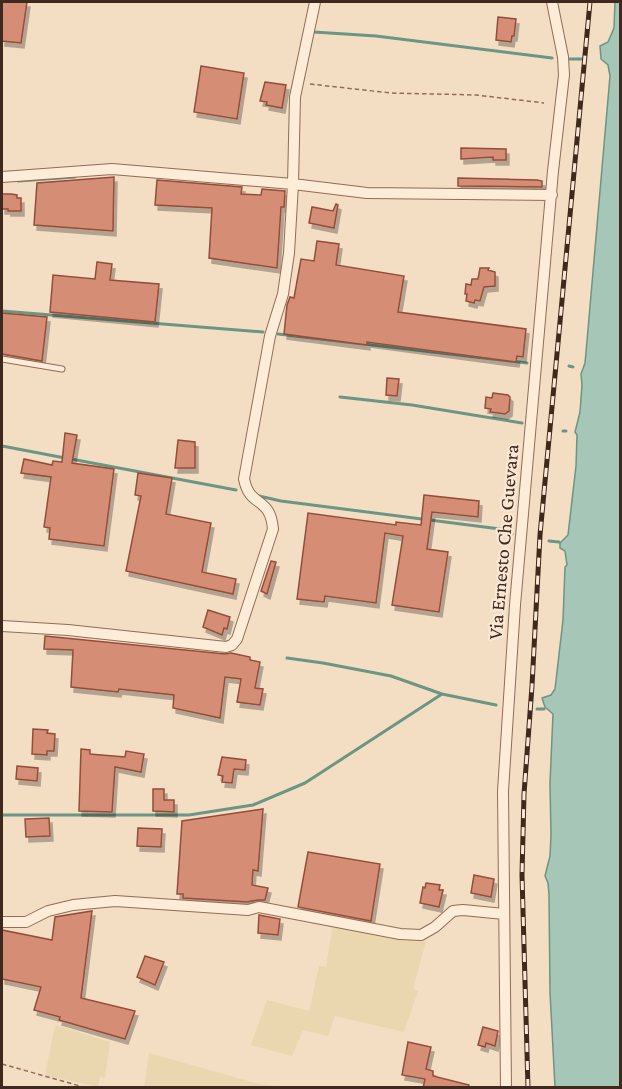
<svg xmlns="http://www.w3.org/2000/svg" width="622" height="1089" font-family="'Crimson Pro',serif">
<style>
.farmland{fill:#ead7af}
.water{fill:#a6c6b7;stroke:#6b9684;stroke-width:1.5}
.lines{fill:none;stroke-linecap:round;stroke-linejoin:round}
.stream{stroke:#6b9684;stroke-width:3}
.building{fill:#d68d74;stroke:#934e3a;stroke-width:1.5;filter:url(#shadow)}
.service-casing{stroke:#916c57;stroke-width:7}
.minor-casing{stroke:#916c57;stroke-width:12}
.path{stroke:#916c57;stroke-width:1.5;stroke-dasharray:4.5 3;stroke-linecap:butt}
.service{stroke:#fdecd8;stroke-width:5}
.minor{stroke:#fdecd8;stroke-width:10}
.rail-casing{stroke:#3f281d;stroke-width:5}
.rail{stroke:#fae8d4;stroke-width:3;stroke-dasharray:9;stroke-linecap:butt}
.labels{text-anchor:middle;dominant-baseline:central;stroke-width:4.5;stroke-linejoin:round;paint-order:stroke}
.street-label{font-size:20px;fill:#3f281d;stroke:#fae8d4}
</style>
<defs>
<filter id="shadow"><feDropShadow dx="3" dy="5" stdDeviation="0" flood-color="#0004"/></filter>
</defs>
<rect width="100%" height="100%" fill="#f3ddc3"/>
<!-- farmland -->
<path class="farmland" d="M333,925L426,941L413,989L418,991L404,1032L335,1016L328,1036L303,1030L292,1056L251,1045L267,1000L309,1011L319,966L326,967Z
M55,1025L110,1042L105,1078L100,1077L98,1087L45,1075Z
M149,1053L259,1084L278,1086L277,1087H144Z"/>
<!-- water -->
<path class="water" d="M615,2H620V1087H555L550,992L549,895L548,883L545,876L550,856L551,836L550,783L553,714L545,707L542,698L551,695L555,689L563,620L565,567L567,565L565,551L560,548V543L568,535L576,466L577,435L575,432L580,412L582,385L581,374L585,363L587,341L610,76L608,65L601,59L600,46L608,42L614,28Z"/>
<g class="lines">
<!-- stream -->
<path class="stream" d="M314,32L376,36L552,58
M570,59H585
M18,181L75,177
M2,311L263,332
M278,334L527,363
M569,366L573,367
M340,397L412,405L522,423
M563,431H566
M2,446L65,458
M71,459L236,490
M259,496L281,501L500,529L512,534
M549,541L559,542
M287,658L323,663L391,676L442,694L496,705
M537,709H544
M2,815H189L253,805L305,783L442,694"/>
</g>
<!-- building -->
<path class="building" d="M2,2H27L21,43L2,41Z
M498,17L516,19L514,36H512L511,42L496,40Z
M201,66L244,73L237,119L194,112Z
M265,82L286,85L282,108L266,105L267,102L260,101Z
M461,148L506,149V160H493V157L461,159Z
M114,177L113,231L34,225L37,183Z
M458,178L537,180L542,181V187L458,186Z
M157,180L242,187L241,194L261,195L262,189L285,191L284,207H281L277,268L209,258L212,208L155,205Z
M2,194H11L17,195V198H21V211H8V209H2Z
M336,204L338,205L334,228L309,223L312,207L333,211Z
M317,241L339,244L336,265L404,276L398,312L526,329L523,357L517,356L516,362L367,342V345L284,334L287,305L290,297L294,298L301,259L314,261Z
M97,262L112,264L110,280L159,284L155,322L50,312L53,275L95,279Z
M480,268H489L488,270L495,272V286L484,287L480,301L475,300L474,303L466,301L467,294H465L466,284L471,285L472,279H478Z
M2,313L47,317L42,361L2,354Z
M387,378L399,379L397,396L386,395Z
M493,393L508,395L510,397L509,411L505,414L490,412L491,409L485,408L486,397L492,398Z
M65,433L77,435L72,463L114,469L104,546L49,539L50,528L44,527L51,477L21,473L24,459L52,465L53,461L62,462Z
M178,440L195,442V468H175Z
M138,473L172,478L166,514L211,523L202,572L236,579L233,594L126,571L141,496L135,495Z
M424,495L479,501L478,517L432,512L427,549L448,552L439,612L392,605L403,536L385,533L376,603L325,596L324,602L297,599L308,513L396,525V522L421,525Z
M271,561L276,562L267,594L261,591Z
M208,610L230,617L227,629L224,628L222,635L203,627Z
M45,636L225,654L231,653L250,657V660L260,662L255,688L263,689L260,705L237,702L241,679L225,677L220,718L173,708L174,695L119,689L118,692L71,687L73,650L44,649Z
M33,729L48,730L47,733L55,734L54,751H47V755L32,754Z
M81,749L90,750V754L125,757L126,751L144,754L141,772L115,767L112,812L79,811Z
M222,757L246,760L245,770L234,769L232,783L222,782L223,776L218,775Z
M17,766L38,768L37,781L16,779Z
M153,789H164V800H174V812L153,811Z
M263,809L258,871L253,870L252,885L268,888L265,900H258L247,902L183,898V894H177L182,821Z
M49,818L50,836L26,837L25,819Z
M138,828L162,829L161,847L137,846Z
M308,852L380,864L371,921L298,907Z
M474,875L494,879L491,897L471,893Z
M426,883L440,885L439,890H443L439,907L420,903L423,887L425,888Z
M92,911L81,998L135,1011L125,1039L59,1020L60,1017L34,1010L41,987L2,979V930L52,940L55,917Z
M259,915L280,919L278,935L258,933Z
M145,956L164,962L155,985L137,977Z
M483,1027L498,1031L495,1046L486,1043L485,1047L478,1045Z
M408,1042L431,1047L426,1069L433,1071V1076L469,1085L468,1088H423L425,1079L402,1075Z"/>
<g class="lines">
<!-- service casing -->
<g class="service-casing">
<path id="service" d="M2,359L62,369"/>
</g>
<!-- minor casing -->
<g class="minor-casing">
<path id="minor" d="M2,177L112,169L293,184L367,193L552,195
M2,626L68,630L226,647L232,645L237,639L273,529C270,495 250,509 244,479L270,336L283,294L289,253L293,184L295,97L315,2
M2,922H26L48,911L73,905L115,901L248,910L259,907L400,934L421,935L435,927L453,911L463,910L504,914
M506,1088L503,791L515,605L553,171L564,75L563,57L552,2"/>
</g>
<!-- path -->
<path class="path" d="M310,84L391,93L476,95L544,103
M2,1064L87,1088"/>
<!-- service -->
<use href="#service" class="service"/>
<!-- minor -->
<use href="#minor" class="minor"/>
<!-- rail casing -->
<g class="rail-casing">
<path id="rail" d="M528,1088L522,875L524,794L532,686L540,535L590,2"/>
</g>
<!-- rail -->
<use href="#rail" class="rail"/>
</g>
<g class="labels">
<!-- street labels -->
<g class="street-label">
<text transform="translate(503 542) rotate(-85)">Via Ernesto Che Guevara</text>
</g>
</g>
<!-- border -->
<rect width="622" height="1089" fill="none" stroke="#3f281d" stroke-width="6"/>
</svg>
